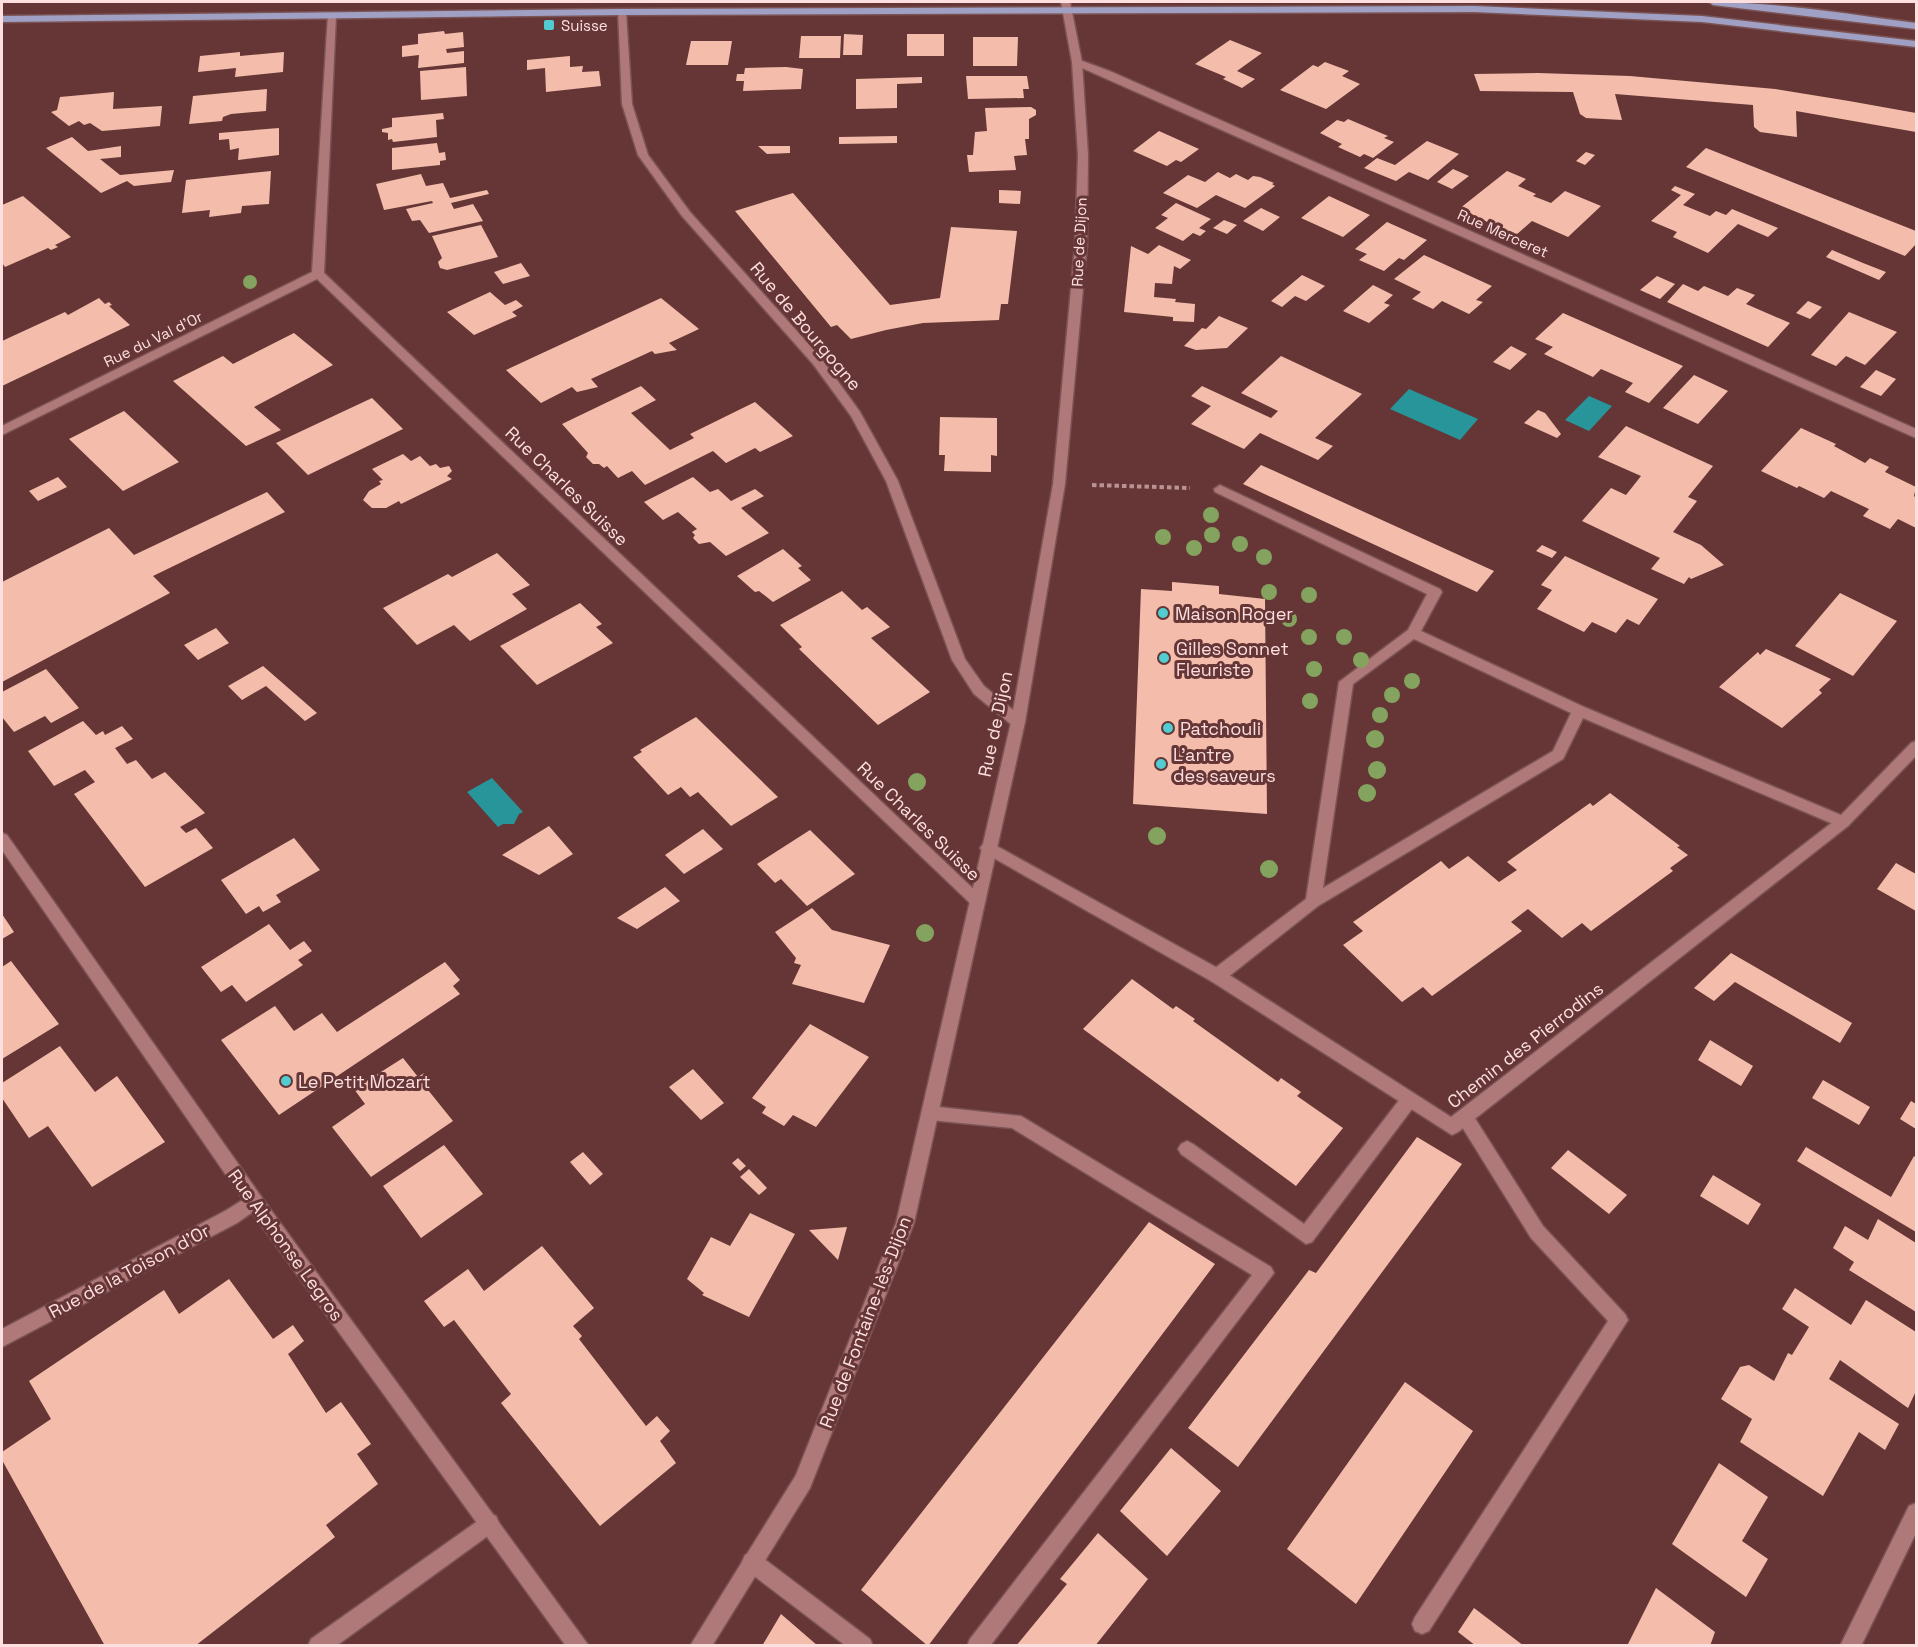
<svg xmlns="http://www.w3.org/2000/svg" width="1918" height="1647" font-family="'Space Grotesk',sans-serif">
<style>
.water{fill:#279599}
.building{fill:#f4bdab}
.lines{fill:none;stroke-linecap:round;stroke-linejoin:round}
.lane-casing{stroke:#7b5354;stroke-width:3}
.street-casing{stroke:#7b5354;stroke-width:3}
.secondary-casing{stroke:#7b5354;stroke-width:3}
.primary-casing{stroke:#7b5354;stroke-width:3}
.path{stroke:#b99293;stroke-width:4;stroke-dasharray:4.5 3;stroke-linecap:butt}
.lane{fill:#af7879;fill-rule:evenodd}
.street{fill:#af7879;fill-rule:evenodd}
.secondary{fill:#af7879;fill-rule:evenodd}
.primary{fill:#9fa0c3;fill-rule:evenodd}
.tree{fill:#83a35e}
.poi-dot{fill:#51ccd1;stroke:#663637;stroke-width:2}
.labels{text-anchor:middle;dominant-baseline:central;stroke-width:6;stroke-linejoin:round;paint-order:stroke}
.far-poi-label{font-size:15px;fill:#fedfdf;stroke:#663637;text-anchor:start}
.far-street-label{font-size:15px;fill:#fedfdf;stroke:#663637}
.street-label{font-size:18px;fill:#fedfdf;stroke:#663637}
.poi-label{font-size:18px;fill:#fedfdf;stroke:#663637;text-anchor:start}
</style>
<rect width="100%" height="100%" fill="#663637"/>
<!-- water -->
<path class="water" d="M1409,389L1478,419L1460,440L1390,409Z
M1589,396L1612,406L1589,431L1565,420Z
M492,778L523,812L519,814L514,824H503L498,827L467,792Z"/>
<!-- building -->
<path class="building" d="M444,31L445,34L463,32L464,47L446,49L447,53L464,51V63L418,68L419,55L402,57V46L418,44V34Z
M844,34L863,35L862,55H843Z
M907,34H944V56H907Z
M801,36H841L840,58H799Z
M973,37H1018L1017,66H973Z
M1230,40L1262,53L1237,71L1255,79L1242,88L1223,79L1226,77L1195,64Z
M691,41H732L728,65H686Z
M240,52V56L284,52L283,72L235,77L236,68L198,72L200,56Z
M570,56V67L583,66L582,72L599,71L601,86L546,92L545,68L527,70V60Z
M1325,62L1349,71L1342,76L1360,84L1326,109L1280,90L1313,65L1318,67Z
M466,67L467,96L421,100L420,71Z
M786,67L803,69L801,89L743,91L744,81H736L737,74H744L745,68Z
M1538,73L1630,76L1775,89L1849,101L1916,113V132L1796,111L1797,137L1760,132L1754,127L1753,105L1615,94L1622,120L1586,118L1580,114L1573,92L1480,91L1474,74Z
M966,76H1027L1029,89H1023L1024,98L968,99Z
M922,77V83L897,84V108L856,109V79Z
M267,89L266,111L231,114L223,117L222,121L189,124L193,96Z
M114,92L113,109L162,106L160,126L102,131L90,123L84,125L79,121L69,126L51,112L57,110L60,97Z
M1031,107L1036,110V115L1029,119V139H1025L1027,155L1014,156L1016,170L969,172L967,155H973L975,132L987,131L985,108Z
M443,113L444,119L436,120L437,137L393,142L392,139L388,140V133L382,132V129L392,127V118Z
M1348,119L1388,136L1384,138L1394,142L1373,158L1364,154L1360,157L1338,147L1342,144L1320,133L1337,120L1344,122Z
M279,128V155L238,160L239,148L230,150L229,139L219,140V133Z
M1159,131L1199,149L1181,162L1176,160L1167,166L1133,151Z
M897,136V143L839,144V137Z
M72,137L88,151L121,146V157L100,159L120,175L174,170L171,182L134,186L127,181L101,193L46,148Z
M1427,141L1459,154L1428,180L1409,172L1396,181L1364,168L1377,158L1395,165Z
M437,143L439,153L445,152L446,160L440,161V165L392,170V148Z
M758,146H790V153L767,154Z
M1706,148L1916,231V244L1905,256L1686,167Z
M1586,152L1595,155L1585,165L1576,161Z
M1453,169L1469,176L1452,189L1437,182Z
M271,171L269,204L242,206L241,213L209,217L210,210L182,213L186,180Z
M1507,171L1526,179L1518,186L1536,194L1533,196L1551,203L1565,191L1601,206L1568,237L1532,221L1516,235L1459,209Z
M1218,172L1230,178L1236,174L1248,180L1253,176L1260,177L1274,183L1272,184L1275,186L1245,208L1216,195L1197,208L1163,193L1188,175L1205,182Z
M421,174L426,186L443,183L450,198L487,190L489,194L451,203L454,209L473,204L483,221L429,233L420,220L412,221L406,209L433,203L432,201L384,210L376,184Z
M1675,186L1695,194L1683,205L1710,216L1716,211L1726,215L1732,209L1778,228L1768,237L1738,224L1708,253L1673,237L1677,232L1651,221L1681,195L1671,190Z
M999,190L1021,191L1020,204L999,203Z
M793,193L890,305L940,298L951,227L1017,231L1008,304H1001L999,320L923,323L886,330L851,339L837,325L831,327L735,211Z
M23,196L71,237L55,245L58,247L51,250L48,248L5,267L2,263V205Z
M1329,196L1370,215L1343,237L1301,218Z
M1176,203L1211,219L1199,228L1206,231L1200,236L1193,233L1183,241L1155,228L1168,218L1161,215Z
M1261,208L1280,217L1263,231L1243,221Z
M1224,220L1237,225L1227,234L1213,228Z
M1387,222L1427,240L1404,260L1399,258L1384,271L1359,260L1367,254L1355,249Z
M481,225L498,257L447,270L440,268L438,262L442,258L432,236Z
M1159,245L1191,260L1180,269L1174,266L1172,284L1155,283L1154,297L1176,299L1175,302L1195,304L1194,322L1173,321V317L1124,312L1131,246L1148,254Z
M1832,250L1863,263L1886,272L1879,280L1826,257Z
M1424,255L1492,286L1476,300L1483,302L1469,314L1442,301L1433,309L1412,299L1421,292L1394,279Z
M521,263L530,276L503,284L494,272Z
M1302,275L1325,286L1306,301L1295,296L1282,307L1271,301Z
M1657,276L1675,284L1660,299L1640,290Z
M1683,284L1698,291L1704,286L1728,296L1737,288L1755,295L1746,304L1790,323L1768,347L1667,302Z
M1373,285L1393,295L1384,303L1390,305L1369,323L1343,311Z
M490,292L505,305L516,300L523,306L512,312L517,316L474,335L447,312Z
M99,298L105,304L109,302L112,305L109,306L130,325L2,386V341L65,312L68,315Z
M661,298L699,329L669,343L677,350L655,354L652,351L591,379L598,387L577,392L572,387L541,403L506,370Z
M1808,301L1822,307L1810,319L1796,313Z
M1849,312L1897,332L1865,365L1846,356L1836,366L1811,355Z
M1563,313L1615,336L1683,366L1649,403L1625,392L1633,383L1601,369L1593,377L1544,354L1553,347L1535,339Z
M1219,316L1248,328L1227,348L1196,350L1184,346L1202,328L1206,329Z
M294,333L333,365L254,407L281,430L246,446L173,381L223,356L233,364Z
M1511,346L1527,354L1510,370L1493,362Z
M1281,356L1362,394L1315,438L1333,446L1318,460L1260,433L1244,449L1191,424L1211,406L1191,396L1202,386L1271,418L1278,411L1241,393Z
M1876,370L1896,379L1881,396L1860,387Z
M1694,375L1728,391L1698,424L1663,408Z
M641,386L656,400L631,413L670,450L694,438L690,434L755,402L793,436L760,452L755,448L726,463L713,451L645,485L632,471L618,478L607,466L604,468L599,464H593L586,457L588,453L562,424Z
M372,398L403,429L308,475L276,443Z
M1538,410L1545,413L1561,434L1557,438L1524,423Z
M124,411L179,462L123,491L69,439Z
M940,417L997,418V456L991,455V472L944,471L945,455H939Z
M1626,426L1713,466L1688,497L1697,501L1673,532L1701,545L1724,565L1691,579L1689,577L1684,584L1651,569L1660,558L1582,521L1611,488L1626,495L1641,476L1598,457Z
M1801,428L1836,444L1834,446L1865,463L1870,458L1889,467L1885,472L1916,487L1914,496L1916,498V528L1898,519L1890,529L1863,516L1869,509L1831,491L1824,498L1799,486L1797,488L1761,471Z
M403,454L411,461L420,456L430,466L436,464L440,468L449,466L452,471L447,476L452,479L401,504L399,501L386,508H372L363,500L369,491L381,484L379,481L383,480L372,469Z
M1261,465L1494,571L1477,592L1243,484Z
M58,477L67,487L38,501L29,491Z
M693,477L710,492L718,489L731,501L755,489L764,496L741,508L769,533L726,556L710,542L699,544L693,538L695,535L692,532L697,529L678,512L663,520L644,502Z
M267,492L285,512L153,576L170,593L2,682V582L109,528L134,555Z
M1542,545L1557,552L1552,558L1536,551Z
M783,549L802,566L798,568L811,580L773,602L759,591L755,592L737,576Z
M497,553L530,585L512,594L527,609L470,641L454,625L417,645L383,608L448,574L452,577Z
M1565,556L1658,599L1639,625L1627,619L1616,633L1592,622L1584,632L1537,609L1552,590L1541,585Z
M1172,582L1219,586V594L1265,599L1267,814L1133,804L1141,589L1172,591Z
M842,591L862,610L867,607L890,627L871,638L930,692L878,725L799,649L802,647L780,625Z
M1840,593L1897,621L1853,676L1795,646Z
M580,603L602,624L596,627L613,643L537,685L500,646Z
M216,628L229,643L198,660L184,645Z
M1766,649L1831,679L1819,690L1822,693L1782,728L1719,687L1758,652L1760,655Z
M263,666L317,713L305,721L266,686L242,700L228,686Z
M46,669L79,708L51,723L45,716L14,732L2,717V692Z
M696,717L778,797L731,826L698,792L690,797L681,787L668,795L633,757L642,752L640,750Z
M83,721L96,735L103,731L105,735L122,726L133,739L115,748L127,764L136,760L152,779L165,772L205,813L180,827L186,833L196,828L213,848L145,887L74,794L95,782L85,770L54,786L28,751Z
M1610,793L1680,846L1677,847L1688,855L1670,868L1673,871L1591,931L1582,923L1562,938L1528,909L1511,922L1522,931L1432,996L1423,987L1402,1002L1343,945L1363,931L1353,922L1441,861L1449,869L1468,856L1499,882L1517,870L1507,862L1590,803L1593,806Z
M549,826L573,854L539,875L502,855Z
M703,829L723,849L684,874L665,855Z
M810,830L855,874L807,906L781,879L775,883L757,864Z
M294,838L320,870L276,895L281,902L263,912L259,906L246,914L221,880Z
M1896,863L1916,874V911L1877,889Z
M665,887L680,901L637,929L617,918Z
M812,908L832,930L890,945L864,1003L792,984L801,965L794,963L796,958L775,932Z
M2,914L14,932L2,939Z
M269,924L290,950L304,941L312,951L298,960L303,965L246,1002L232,985L221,992L201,967Z
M1731,953L1852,1023L1840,1043L1735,982L1714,1001L1694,988Z
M11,961L59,1024L2,1059V967Z
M445,962L460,980L453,986L460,994L279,1115L221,1040L275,1006L294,1031L322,1013L337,1032Z
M1132,979L1173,1009L1176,1006L1195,1019L1193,1021L1278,1082L1281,1078L1301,1092L1297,1096L1343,1128L1296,1186L1083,1029Z
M810,1024L869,1057L816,1127L793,1115L784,1126L762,1113L766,1107L752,1098Z
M1710,1040L1753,1066L1741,1086L1698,1060Z
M60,1046L95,1092L117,1076L165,1142L92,1187L48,1126L29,1138L2,1098V1083Z
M403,1058L418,1077L424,1073L431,1081L424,1085L453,1121L371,1177L332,1127L365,1104L354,1089Z
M693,1069L724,1103L701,1120L669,1087Z
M1823,1080L1870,1107L1859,1125L1812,1098Z
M1911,1101L1916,1104V1129L1900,1119Z
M1417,1137L1462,1164L1238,1467L1188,1428L1309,1270L1316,1273Z
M444,1145L483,1194L421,1238L383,1186Z
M1806,1147L1891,1197L1914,1156L1916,1158V1232L1797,1161Z
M1568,1150L1627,1195L1609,1214L1551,1168Z
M583,1152L603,1174L590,1185L570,1162Z
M738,1158L746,1166L740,1171L732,1163Z
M749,1169L767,1188L759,1195L740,1177Z
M1713,1175L1761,1204L1748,1225L1700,1196Z
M750,1213L795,1234L749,1317L702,1295L704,1293L687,1279L711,1237L730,1246Z
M1878,1219L1916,1243V1312L1849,1270L1854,1262L1833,1248L1845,1226L1868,1240Z
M1149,1222L1215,1264L928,1646L861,1590Z
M847,1227L838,1260L809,1230Z
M542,1246L594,1308L573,1326L582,1336L579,1339L646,1426L657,1416L670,1431L660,1441L676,1463L600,1526L501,1403L511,1394L454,1320L444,1327L424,1301L468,1269L484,1291Z
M229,1279L273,1339L293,1325L304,1341L288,1354L326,1413L341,1402L371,1444L357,1454L378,1484L326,1525L335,1537L195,1646H105L2,1460V1452L51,1419L29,1381L164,1290L179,1314Z
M1795,1288L1851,1325L1866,1300L1916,1332V1391L1908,1408L1840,1360L1829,1379L1899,1424L1885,1450L1859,1432L1823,1496L1740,1442L1752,1419L1721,1399L1740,1367L1749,1365L1774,1381L1788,1353L1792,1355L1809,1327L1782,1309Z
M1405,1382L1473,1431L1356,1604L1287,1549Z
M1171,1448L1221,1491L1167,1556L1120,1511Z
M1719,1463L1768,1497L1742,1541L1768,1559L1746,1597L1672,1544Z
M1098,1533L1148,1579L1095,1646H1016L1067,1584L1060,1579Z
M1656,1588L1715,1632L1710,1646H1627Z
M1474,1608L1524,1646H1476L1458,1632Z
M781,1614L818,1646H762Z"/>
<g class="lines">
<!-- lane casing -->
<g class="lane-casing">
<path id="lane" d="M1220,485L1440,589L1442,592L1421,631L1584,707L1848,818L1850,822L1848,826H1838L1583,718L1563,759L1318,906L1223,981L1217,983L1211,981L1209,976L1211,971L1306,899L1339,682L1408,630L1427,594L1215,492L1214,489ZM1414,639L1571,713L1553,751L1323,888L1353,684Z
M1409,1093L1415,1095L1417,1100L1415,1105L1312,1242L1306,1244L1181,1154L1178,1149L1181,1144L1187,1141L1193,1144L1304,1224L1403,1095Z
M930,1106L1021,1116L1271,1267L1274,1273L990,1646H967L970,1639L1252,1275L1012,1128L930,1120L924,1118L922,1113L924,1108Z
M1465,1109L1471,1112L1543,1226L1625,1314L1628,1320L1429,1631L1422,1634L1415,1631L1412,1624L1415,1617L1608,1321L1531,1238L1459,1122L1457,1117L1459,1112Z
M752,1552L759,1555L870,1639L873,1646H846L745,1569L742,1562L745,1555Z"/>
</g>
<!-- street casing -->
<g class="street-casing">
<path id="street" d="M618,10L626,12L632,104L648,155L690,212L821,358L860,412L898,481L965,659L984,686L1023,718L1025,722L1023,726H1013L974,694L952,660L886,481L851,416L813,364L682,216L638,155L622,104Z
M328,14L336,16L324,273L982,897L985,901L982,905L977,907L972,905L317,279L2,435V426L312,272Z
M1077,59L1112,72L1916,429V438L1073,64V60Z
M1916,741V756L1848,826L1458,1132L1452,1135L1211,981L983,852L980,848L983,844H993L1223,971L1451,1117L1838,818L1911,743Z
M254,1193L260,1195L263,1201L260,1207L237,1223L2,1347V1329L225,1211Z
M1916,1503V1533L1861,1646H1840L1909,1506Z
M489,1513L496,1516L499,1523L496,1530L336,1646H308L311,1639Z"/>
</g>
<!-- secondary casing -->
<g class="secondary-casing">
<path id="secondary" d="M1061,2H1070L1082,62L1088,155L1087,245L1065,484L1025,722L914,1223L810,1488L712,1646H690L796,1475L896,1223L1011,722L1053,484L1075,245L1078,155L1072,62Z
M2,833L7,835L260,1195L589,1646H566L248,1207L2,850Z"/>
</g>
<!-- primary casing -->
<g class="primary-casing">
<path id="primary" d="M1709,2C1778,2 1847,14 1916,23V29L1713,5Z
M1474,6L1702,16L1916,41V47L1702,22L1474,12L621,15L2,22V16L621,9Z"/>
</g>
<!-- path -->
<path class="path" d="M1092,485L1190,488"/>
<!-- lane -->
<use href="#lane" class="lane"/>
<!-- street -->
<use href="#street" class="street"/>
<!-- secondary -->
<use href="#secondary" class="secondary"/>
<!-- primary -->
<use href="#primary" class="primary"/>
</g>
<!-- trees -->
<g class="tree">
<circle cx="250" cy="282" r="7"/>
<circle cx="1211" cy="515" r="8"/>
<circle cx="1212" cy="535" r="8"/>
<circle cx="1163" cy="537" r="8"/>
<circle cx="1240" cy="544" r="8"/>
<circle cx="1194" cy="548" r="8"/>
<circle cx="1264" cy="557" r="8"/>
<circle cx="1269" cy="592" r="8"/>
<circle cx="1309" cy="595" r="8"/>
<circle cx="1289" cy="619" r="8"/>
<circle cx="1309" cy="637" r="8"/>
<circle cx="1344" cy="637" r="8"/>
<circle cx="1361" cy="660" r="8"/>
<circle cx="1314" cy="669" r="8"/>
<circle cx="1412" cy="681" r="8"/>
<circle cx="1392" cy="695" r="8"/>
<circle cx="1310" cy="701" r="8"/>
<circle cx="1380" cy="715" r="8"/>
<circle cx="1375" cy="739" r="9"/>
<circle cx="1377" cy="770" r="9"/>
<circle cx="917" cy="782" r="9"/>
<circle cx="1367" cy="793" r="9"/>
<circle cx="1157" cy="836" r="9"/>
<circle cx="1269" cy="869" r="9"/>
<circle cx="925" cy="933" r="9"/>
</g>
<!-- markers -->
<g class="poi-dot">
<rect x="543" y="19" width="12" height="12" rx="3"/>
<circle cx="1163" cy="613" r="6"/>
<circle cx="1164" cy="658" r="6"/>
<circle cx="1168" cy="728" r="6"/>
<circle cx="1161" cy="764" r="6"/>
<circle cx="286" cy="1081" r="6"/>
</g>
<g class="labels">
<!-- far-poi labels -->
<g class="far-poi-label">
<text x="561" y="25">Suisse</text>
</g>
<!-- far-street labels -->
<g class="far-street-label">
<text transform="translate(1503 233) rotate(24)">Rue Merceret</text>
<text transform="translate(1079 242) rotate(-87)">Rue de Dijon</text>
<text transform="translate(153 339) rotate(-26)">Rue du Val d'Or</text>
</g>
<!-- street labels -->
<g class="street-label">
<text transform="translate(806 326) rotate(50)">Rue de Bourgogne</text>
<text transform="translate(567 486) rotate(44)">Rue Charles Suisse</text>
<text transform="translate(995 724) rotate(-78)">Rue de Dijon</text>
<text transform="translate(919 821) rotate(44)">Rue Charles Suisse</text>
<text transform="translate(1525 1045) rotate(-38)">Chemin des Pierrodins</text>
<text transform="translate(286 1245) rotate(54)">Rue Alphonse Legros</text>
<text transform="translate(129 1271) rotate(-28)">Rue de la Toison d'Or</text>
<text transform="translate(865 1322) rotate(-69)">Rue de Fontaine-lès-Dijon</text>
</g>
<!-- poi labels -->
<g class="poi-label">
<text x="1175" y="613">Maison Roger</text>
<text x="1176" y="648">Gilles Sonnet<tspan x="1176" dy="21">Fleuriste</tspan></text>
<text x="1180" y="728">Patchouli</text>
<text x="1173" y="754">L'antre<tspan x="1173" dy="21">des saveurs</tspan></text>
<text x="298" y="1081">Le Petit Mozart</text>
</g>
</g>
<!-- border -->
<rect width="1918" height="1647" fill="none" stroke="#fedfdf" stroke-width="6"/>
</svg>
